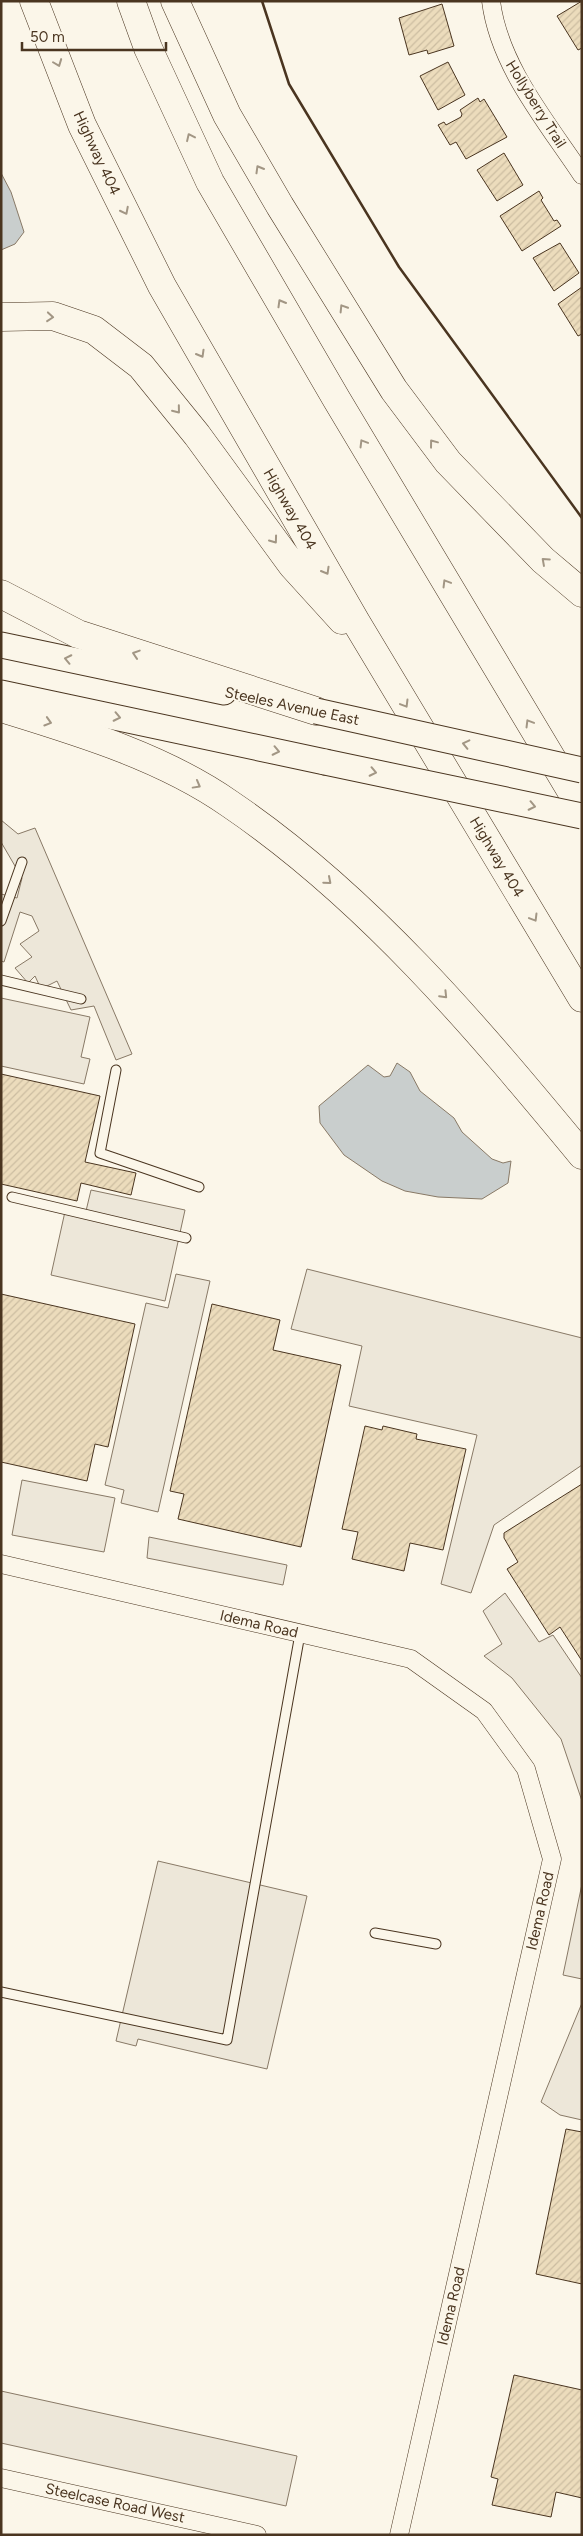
<svg xmlns="http://www.w3.org/2000/svg" width="583" height="2536" font-family="Figtree,sans-serif">
<style>
.parking{fill:#ede7d9;stroke:#887966}
.water{fill:#c9cecd;stroke:#887966}
.building{fill:url(#building-hatch);stroke:#4a3520}
.lines{fill:none;stroke-linecap:round;stroke-linejoin:round}
.service-casing{stroke:#4a3520;stroke-width:11}
.minor-casing{stroke:#4a3520;stroke-width:19}
.secondary-casing{stroke:#4a3520;stroke-width:27}
.motorway-casing{stroke:#4a3520;stroke-width:29}
.service{stroke:#fbf6e9;stroke-width:9}
.minor{stroke:#fbf6e9;stroke-width:18}
.secondary{stroke:#fbf6e9;stroke-width:25}
.motorway{stroke:#fbf6e9;stroke-width:28}
.secondary-bridge-casing{stroke:#4a3520;stroke-width:27;stroke-linecap:butt}
.secondary-bridge{stroke:#fbf6e9;stroke-width:25}
.wall{stroke:#4a3520;stroke-width:2.5}
.oneway{stroke:#a29684}
.labels{text-anchor:middle;dominant-baseline:central;stroke-width:4;stroke-linejoin:round;paint-order:stroke}
.street-label{font-size:15px;fill:#4a3520;stroke:#fbf6e9}
</style>
<defs>
<pattern id="building-hatch" width="6" height="6" patternUnits="userSpaceOnUse" patternTransform="scale(1.25)"><rect width="6" height="6" fill="#ecdcbc"/><path d="M-1 1l2-2M0 6l6-6M5 7l2-2" fill="none" stroke="#ccbda1"/></pattern>
</defs>
<rect width="100%" height="100%" fill="#fbf6e9"/>
<path class="parking" d="M1,820L18,834L35,828L132,1054L116,1060L94,1006L71,1010L57,981L41,989L35,976L28,983L15,968L32,957L20,944L39,931L32,916L20,912L4,962L1,961V894L17,898L22,878L1,842Z
M1,998L90,1017L81,1057L90,1059L84,1084L1,1066Z
M91,1190L185,1210L165,1301L51,1275L66,1207L86,1211Z
M307,1269L582,1338V1465L494,1525L471,1593L441,1584L477,1435L349,1406L362,1346L291,1329Z
M176,1274L210,1281L158,1512L121,1503L124,1490L105,1485L146,1303L168,1308Z
M22,1480L115,1498L104,1552L12,1535Z
M149,1537L287,1565L283,1585L147,1558Z
M505,1593L539,1642L553,1635L582,1678V1801L561,1739L512,1678L484,1656L502,1644L483,1611Z
M158,1861L307,1896L267,2069L138,2039L136,2046L116,2041Z
M582,1884V1979L563,1975Z
M582,2003V2120L560,2115L541,2102Z
M1,2391L297,2456L286,2506L1,2443Z"/>
<path class="water" d="M1,173L11,192L24,232L15,244L1,250Z
M397,1063L410,1072L420,1091L454,1118L462,1132L492,1159L503,1163L511,1161L508,1183L482,1199L438,1197L405,1191L382,1181L344,1155L320,1123L319,1106L368,1065L384,1077L390,1076Z"/>
<path class="building" d="M582,1V48L578,50L557,16Z
M442,4L454,46L428,54L427,50L409,55L399,18Z
M448,62L465,95L438,110L420,76Z
M478,98L480,102L484,99L507,137L466,159L456,142L450,145L438,125L444,122L446,125L461,117L462,114L460,110Z
M504,153L523,185L497,201L477,170Z
M539,191L543,198L541,200L554,221L557,220L561,226L522,251L500,216Z
M560,243L579,273L554,291L533,258Z
M582,287V334L578,336L558,304Z
M1,1074L100,1096L85,1162L136,1173L131,1195L81,1183L77,1201L1,1184Z
M1,1294L135,1324L108,1447L95,1444L87,1481L1,1462Z
M212,1304L280,1320L273,1350L341,1365L301,1547L178,1519L184,1494L170,1491Z
M365,1426L382,1430L383,1426L417,1434L416,1439L466,1449L443,1550L410,1543L404,1571L352,1559L358,1532L342,1529Z
M582,1484V1661L560,1627L549,1635L507,1569L518,1562L504,1538V1533Z
M566,2129L582,2132V2284L536,2274Z
M514,2375L582,2390V2498L556,2492L551,2517L492,2505L498,2479L491,2477Z"/>
<g class="lines">
<defs>
<path id="service" d="M1,921L22,862
M1,980L81,999
M116,1070L100,1153L199,1187
M12,1197L186,1238
M375,1933L436,1944
M1,1992L227,2040L300,1634"/>
<path id="minor" d="M491,1C499,66 547,122 582,175
M1,1564L411,1659L484,1711L526,1769L552,1859L399,2535
M1,2478L257,2535"/>
<path id="secondary" d="M1,645L224,692
M1,693L325,762"/>
<path id="motorway" d="M34,1L82,125L162,286L356,622L582,998
M131,1L148,48L210,182L337,400L582,809
M175,1L227,115L280,206L394,390L448,462L543,560L582,593
M1,317L53,316L94,330L141,366L197,435L292,565L342,620
M1,594L78,634L316,711
M1,708C79,732 163,757 230,804C367,897 477,1028 582,1155"/>
</defs>
<use href="#service" class="service-casing"/>
<use href="#minor" class="minor-casing"/>
<use href="#secondary" class="secondary-casing"/>
<use href="#motorway" class="motorway-casing"/>
<use href="#service" class="service"/>
<use href="#minor" class="minor"/>
<use href="#secondary" class="secondary"/>
<use href="#motorway" class="motorway"/>
<defs>
<path id="secondary-bridge" d="M316,711L582,770
M325,762L582,816"/>
</defs>
<use href="#secondary-bridge" class="secondary-bridge-casing"/>
<use href="#secondary-bridge" class="secondary-bridge"/>
<path class="wall" d="M262,1L289,84L399,267L582,518"/>
</g>
<defs><path id="oneway-chevron" d="M-2-3.5L2.5 0L-2 3.5" fill="none" stroke-width="1.6" stroke-linecap="round" stroke-linejoin="round" transform="scale(1.25)"/></defs>
<g class="oneway">
<use href="#oneway-chevron" transform="translate(58 63) rotate(69)"/>
<use href="#oneway-chevron" transform="translate(190 137) rotate(-115)"/>
<use href="#oneway-chevron" transform="translate(259 169) rotate(-120)"/>
<use href="#oneway-chevron" transform="translate(125 211) rotate(63)"/>
<use href="#oneway-chevron" transform="translate(281 303) rotate(-120)"/>
<use href="#oneway-chevron" transform="translate(343 308) rotate(-122)"/>
<use href="#oneway-chevron" transform="translate(50 317) rotate(5)"/>
<use href="#oneway-chevron" transform="translate(201 354) rotate(60)"/>
<use href="#oneway-chevron" transform="translate(177 410) rotate(51)"/>
<use href="#oneway-chevron" transform="translate(363 443) rotate(-121)"/>
<use href="#oneway-chevron" transform="translate(433 443) rotate(-127)"/>
<use href="#oneway-chevron" transform="translate(274 540) rotate(54)"/>
<use href="#oneway-chevron" transform="translate(545 561) rotate(-138)"/>
<use href="#oneway-chevron" transform="translate(326 571) rotate(60)"/>
<use href="#oneway-chevron" transform="translate(446 583) rotate(-121)"/>
<use href="#oneway-chevron" transform="translate(136 654) rotate(-162)"/>
<use href="#oneway-chevron" transform="translate(68 659) rotate(-168)"/>
<use href="#oneway-chevron" transform="translate(405 704) rotate(59)"/>
<use href="#oneway-chevron" transform="translate(117 717) rotate(12)"/>
<use href="#oneway-chevron" transform="translate(48 722) rotate(17)"/>
<use href="#oneway-chevron" transform="translate(529 723) rotate(-121)"/>
<use href="#oneway-chevron" transform="translate(466 744) rotate(-167)"/>
<use href="#oneway-chevron" transform="translate(276 751) rotate(12)"/>
<use href="#oneway-chevron" transform="translate(373 772) rotate(12)"/>
<use href="#oneway-chevron" transform="translate(197 785) rotate(29)"/>
<use href="#oneway-chevron" transform="translate(532 806) rotate(12)"/>
<use href="#oneway-chevron" transform="translate(328 881) rotate(41)"/>
<use href="#oneway-chevron" transform="translate(534 918) rotate(59)"/>
<use href="#oneway-chevron" transform="translate(444 995) rotate(46)"/>
</g>
<g class="labels">
<g class="street-label">
<text transform="translate(536 104) rotate(58)">Hollyberry Trail</text>
<text transform="translate(97 153) rotate(65)">Highway 404</text>
<text transform="translate(290 509) rotate(60)">Highway 404</text>
<text transform="translate(292 706) rotate(12)">Steeles Avenue East</text>
<text transform="translate(497 857) rotate(59)">Highway 404</text>
<text transform="translate(259 1624) rotate(13)">Idema Road</text>
<text transform="translate(540 1911) rotate(-77)">Idema Road</text>
<text transform="translate(451 2306) rotate(-77)">Idema Road</text>
<text transform="translate(115 2503) rotate(12)">Steelcase Road West</text>
</g>
</g>
<rect width="583" height="2536" fill="none" stroke="#4a3520" stroke-width="5"/>
<path d="M22 42v8h144v-8" fill="none" stroke="#4a3520" stroke-width="2.5"/>
<text x="30" y="42" font-size="15" fill="#4a3520" stroke="#fbf6e9" stroke-width="4" paint-order="stroke">50 m</text>
</svg>
